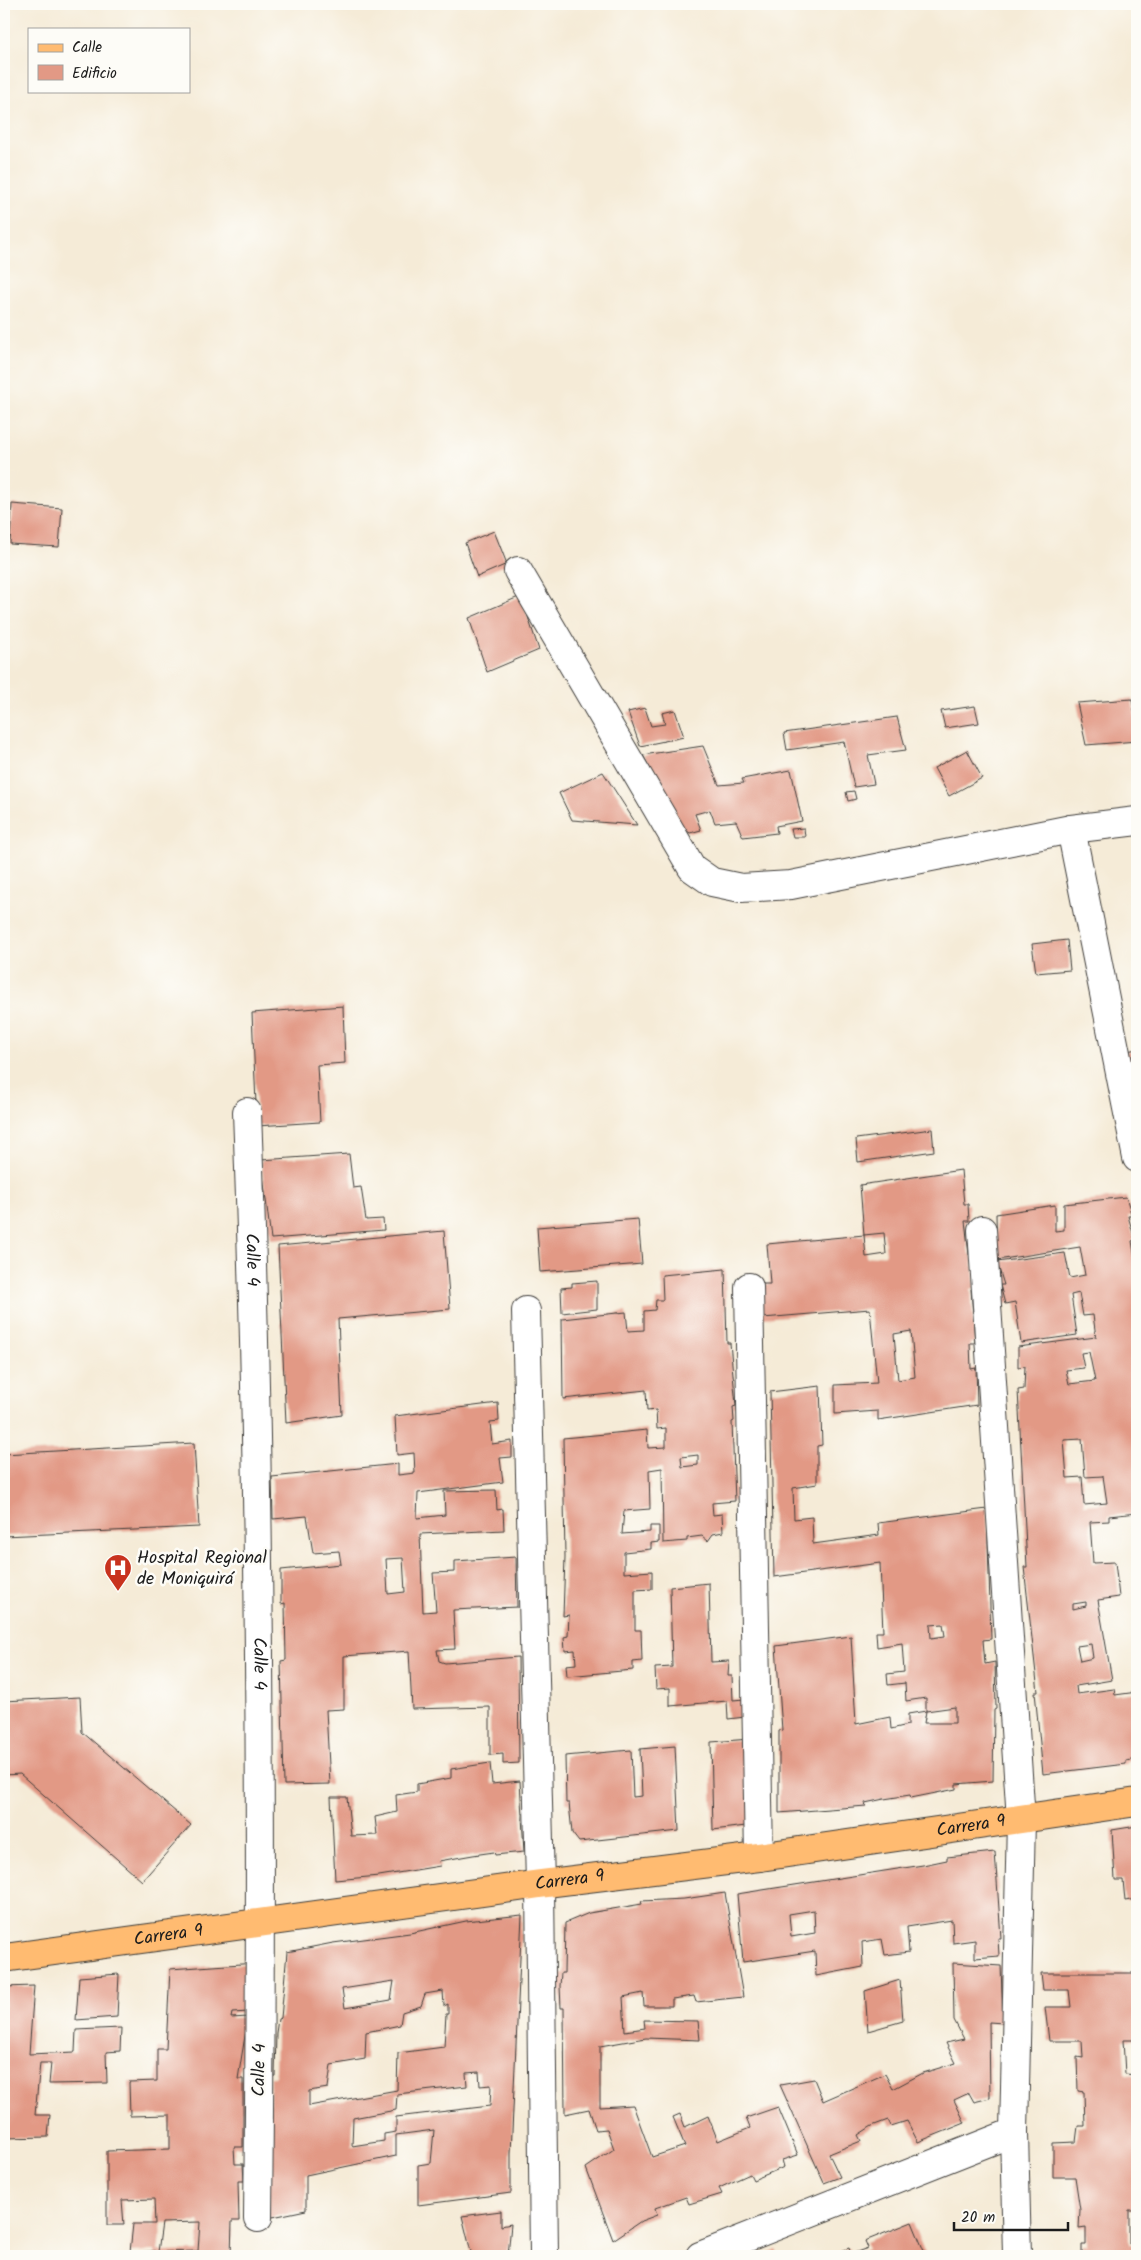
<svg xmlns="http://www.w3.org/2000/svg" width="1141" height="2260" font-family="Kalam,sans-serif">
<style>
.building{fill:#e29985;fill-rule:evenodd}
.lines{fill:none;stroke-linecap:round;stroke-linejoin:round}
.minor-casing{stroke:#3d3b38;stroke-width:30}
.major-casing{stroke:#3d3b38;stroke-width:30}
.minor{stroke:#fff;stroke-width:28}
.major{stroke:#ffbb71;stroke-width:28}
.labels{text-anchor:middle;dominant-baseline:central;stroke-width:5;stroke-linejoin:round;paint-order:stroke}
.street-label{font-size:18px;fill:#1c1c1c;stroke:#fdfcf7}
.poi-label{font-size:18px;fill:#1c1c1c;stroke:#fdfcf7;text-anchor:start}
</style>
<rect width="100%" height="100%" fill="#fdfcf7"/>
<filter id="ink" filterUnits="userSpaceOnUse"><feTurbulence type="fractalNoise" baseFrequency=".02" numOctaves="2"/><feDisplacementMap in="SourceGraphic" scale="10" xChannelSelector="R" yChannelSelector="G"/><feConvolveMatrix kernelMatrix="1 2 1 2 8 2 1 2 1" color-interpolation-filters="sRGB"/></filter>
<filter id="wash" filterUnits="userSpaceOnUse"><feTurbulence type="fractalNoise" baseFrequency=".0096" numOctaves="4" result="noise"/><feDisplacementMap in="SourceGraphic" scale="20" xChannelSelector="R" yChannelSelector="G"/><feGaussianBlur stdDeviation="1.12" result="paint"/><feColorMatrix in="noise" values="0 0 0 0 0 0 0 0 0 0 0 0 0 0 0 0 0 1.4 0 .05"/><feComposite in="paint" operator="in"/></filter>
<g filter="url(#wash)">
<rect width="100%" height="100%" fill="#f5ebd7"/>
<g id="blocks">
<path class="building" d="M12,504L62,508L59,547L10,544Z
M494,531L507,564L477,577L465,543Z
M521,596L539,650L487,672L469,618Z
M1132,699L1137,725V741L1086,745L1077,703Z
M975,706L979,723L945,728L941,711Z
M645,708L651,726L665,724L662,713L675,710L684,737L640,746L628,712Z
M897,717L906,750L868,755L874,784L854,787L844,742L787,750L784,733Z
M703,746L719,785L744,783L742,779L791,770L802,821L776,826L777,833L743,837L736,821L715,823L710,810L695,814L701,830L690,833L680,826L643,755Z
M967,750L982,778L949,796L934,768Z
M603,772L637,825L572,820L559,793Z
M854,791L856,799L848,801L846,792Z
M804,828L805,837H793L791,829Z
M1067,940L1070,970L1036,973L1032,944Z
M343,1006L345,1063L317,1065L320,1122L257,1126L252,1013Z
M1137,1049V1089L1130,1091L1122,1052Z
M932,1129L934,1151L858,1162L856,1139Z
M349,1154L353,1188L361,1187L366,1220L383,1219L384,1230L271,1239L261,1160Z
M961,1170L964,1204H968L969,1221H965L969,1255L972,1254L975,1288L971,1289L975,1343H970L971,1369L976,1368L977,1405L878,1420V1411L835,1414V1385L877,1383L870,1309L763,1318L760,1284H770L767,1244L864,1235L866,1257L886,1254L884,1233L864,1235L860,1185ZM911,1331L915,1377L898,1380L894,1334Z
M1126,1197L1132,1216H1128L1135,1240L1132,1241L1137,1270V1513L1109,1516V1521L1090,1522L1093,1563L1115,1562L1119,1597L1098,1600L1112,1680L1076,1686L1077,1694L1114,1689L1115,1695L1137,1692V1759L1126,1761V1764L1043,1774L1035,1692H1038L1024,1567H1027L1018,1390L1024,1389L1025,1366L1018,1367V1347L1096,1337L1093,1315L1083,1316L1079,1293L1071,1295L1077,1335L1021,1343L1015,1302L1005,1304L1000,1285H1004L997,1262L1065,1253L1070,1278L1085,1275L1080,1247L997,1260L996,1214L1055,1205V1231L1064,1230V1204ZM1089,1352L1095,1381L1069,1384L1066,1370L1084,1368L1081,1353ZM1082,1439L1085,1477L1103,1476L1107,1503L1084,1505L1082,1477L1067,1478L1064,1440ZM1086,1602V1606L1073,1609V1604ZM1091,1644L1093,1658L1080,1661L1077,1646Z
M638,1219L642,1264L540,1272L537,1227Z
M444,1231L450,1309L338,1319L342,1415L286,1423L278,1246Z
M725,1269L727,1343H730L736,1406L733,1407L734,1421L732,1422L735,1501L712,1503L713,1515L722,1514L723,1532L713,1534L708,1541L702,1536L687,1538V1541L663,1543L662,1468L649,1470L650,1509L624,1511L622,1534L650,1532V1526H659V1542L651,1543V1549L624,1552V1573L652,1571V1589L635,1590V1630H641L642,1661L633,1662V1670L567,1676L566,1665L576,1664L575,1650L565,1651L564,1637L568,1636L569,1615L563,1616L565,1557L563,1438L647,1430L648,1448L666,1447V1428L657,1429L656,1410L647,1411L646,1390L563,1399L562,1319L626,1312L628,1331L644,1330V1311L655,1310L656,1300H663L662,1275ZM698,1455V1465L682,1467L681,1457Z
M597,1281V1309L562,1313L561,1288L572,1287V1283Z
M820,1386L822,1445L817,1446V1484L793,1488L794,1519L812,1517L813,1544L879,1535L878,1523L987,1509L991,1639L983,1640L985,1664L995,1662L996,1709L994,1710L993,1781L956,1784V1789L911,1798L910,1795L884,1799L865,1803L866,1806L779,1813V1731L782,1730L776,1646L851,1636L856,1724L890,1717L891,1729L908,1725V1714L926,1711L924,1723H955V1707L926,1711V1698L906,1701L905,1683L888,1685L887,1674L904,1672L902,1643L877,1647L876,1632H883L880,1563L774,1577L770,1392ZM943,1624L945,1636L931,1638L930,1625Z
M498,1403L499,1421L490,1422L492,1444L512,1441V1457L500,1458L503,1482L418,1493L417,1518L445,1515L444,1491L496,1490L497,1510L503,1509L504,1530L420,1534L423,1612L436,1611L433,1573L455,1572V1561L516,1557L517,1607L453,1610L455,1649L437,1650L439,1661L445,1663L518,1657L519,1763L503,1764V1754L490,1755V1707L412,1709L409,1651L344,1656V1709L326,1710L330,1784L284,1785L281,1661L286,1660L285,1603L281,1604V1570L341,1564L339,1551L313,1553L307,1516L273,1519L272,1477L398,1464V1475L415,1473L414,1453L397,1455L395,1416ZM403,1558L405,1592L388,1594L386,1559Z
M194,1443L199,1527L4,1536V1454Z
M709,1583L711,1662L729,1661L728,1676H732L733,1700L744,1699L745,1717L728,1719L727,1701L670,1706V1688L656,1689L655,1668L672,1667L670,1587Z
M80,1697L82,1732L191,1825L142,1881L20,1774L4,1775V1701Z
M750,1739L754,1825L713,1830L711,1742Z
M675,1746L679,1831L579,1842L572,1833L569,1803H566L565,1756L631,1750L633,1797L642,1796L640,1749Z
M490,1763L492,1784L520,1781L524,1852L495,1855L494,1852L473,1855L439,1861L440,1866L379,1876L335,1880L331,1797H347L351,1836L377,1835L375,1817L397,1812L396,1795L417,1792V1784L451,1778V1769Z
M1137,1826V1899L1125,1901L1123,1880H1115L1112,1830Z
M995,1852L1001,1938H998L999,1956L975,1958V1940L953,1943L952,1920L907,1927L909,1952L885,1955L882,1939L862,1942L863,1967L816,1976L815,1951L743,1962L737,1894L923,1865L947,1860V1857ZM814,1910L815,1933L791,1937L789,1914Z
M725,1893L743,1997L696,2002L694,1996L672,1999V2006H644L643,1993L623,1997L625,2031L645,2028L644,2020L698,2021L700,2040L646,2038L600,2046V2107L633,2105L652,2157L685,2146L673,2117L680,2114L685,2127L708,2116L718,2141L750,2128L746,2118L778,2107L798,2155L782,2160L784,2167L753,2180L750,2174L719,2188L722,2194L689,2204L686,2197L655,2208L657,2215L641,2221L613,2240L586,2168L614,2149L607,2129L596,2130L589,2109L565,2114L564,2008H561L560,1986L561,1973H564L565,1923L589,1913L642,1904L641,1901L684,1899Z
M522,1915L511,2153V2193L418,2205V2165L431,2163L434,2130L396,2135V2156L306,2175V2210L268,2218L270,2077L275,2076L276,2033L278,2019L281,2018L287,1952L333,1943L410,1933L466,1921ZM394,1981L391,2000L345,2008L342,1989ZM443,1991L444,2006L448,2004V2014H446L444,2047L398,2053L397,2090L309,2106V2091L328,2088L331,2065L365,2059L366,2032L400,2025L402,2012L421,2006L425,1994ZM479,2072L480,2086L491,2085L490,2106L396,2117V2132L384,2134V2141L352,2146L353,2118L396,2110L397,2094L467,2086L466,2073Z
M256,1963L249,2012L232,2013L231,2018L248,2017L238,2079H243V2147H234L235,2164H243L244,2181H238L239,2221H232L231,2256H155V2251L130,2252L133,2224H155L154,2199L122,2200L124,2225H107V2151L170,2149V2115L130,2116L129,2082L157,2081V2049H166L170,1969ZM200,2222L198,2251L158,2252L162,2223Z
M953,1963L1001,1966L1003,2023L989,2022L990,2098L974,2102L969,2093L954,2100L965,2123L918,2142L907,2121L891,2126L888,2120L872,2126L858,2135L861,2141L829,2154L840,2177L824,2183L780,2085L814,2079L823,2101L885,2074L893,2089L923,2073L956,2063L946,2043L964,2039L954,2020Z
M1041,1973H1137V2040H1123L1125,2074L1137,2075V2210H1129V2244H1137V2256H1082V2245H1086V2227L1079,2228L1080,2210L1075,2177H1053V2143L1076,2142L1078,2126H1085L1084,2092L1078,2091L1077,2057L1083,2058L1082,2041H1049L1045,2007H1071L1069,1990H1043Z
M119,1974L117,2017L76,2020L79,1977Z
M900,1980L903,2021L868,2031L865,1991Z
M34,1986L29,2054L75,2052L76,2030L121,2028L120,2051L106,2052L107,2083L49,2084L51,2063H40L35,2115H50L48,2137L4,2138V1987Z
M501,2211V2226L511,2224L508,2256H472L462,2216Z
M912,2222L926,2256H828L849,2248L851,2254L868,2248L865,2241Z
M776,2250L779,2256H760Z"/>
</g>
</g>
<g filter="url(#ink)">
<use href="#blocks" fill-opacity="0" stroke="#3d3b38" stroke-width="1"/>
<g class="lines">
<defs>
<g id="minor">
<path d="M518,571L692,868L712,882L741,888L791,885L1071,829L1137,821"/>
<path d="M1071,829L1137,1158"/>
<path id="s1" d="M247,1112C261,1480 262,1849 258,2218"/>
<path d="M982,1230L1021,1820L1014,2132L1017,2256"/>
<path d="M749,1287L759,1857"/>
<path d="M526,1311L540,1884L544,2256"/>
<path d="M700,2256L1014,2132"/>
</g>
<g id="major">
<path id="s2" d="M4,1958L540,1884L759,1857L1137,1802"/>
</g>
</defs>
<use href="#minor" class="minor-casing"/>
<use href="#major" class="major-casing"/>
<use href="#minor" class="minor"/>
<use href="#major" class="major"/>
</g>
</g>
<defs>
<symbol id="hospital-pin" viewBox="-11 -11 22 30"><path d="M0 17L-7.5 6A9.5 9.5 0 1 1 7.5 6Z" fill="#c8321e" stroke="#fdfcf7"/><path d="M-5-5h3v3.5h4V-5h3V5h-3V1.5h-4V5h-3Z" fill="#fff"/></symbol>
</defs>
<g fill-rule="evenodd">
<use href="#hospital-pin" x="102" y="1552" width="32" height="43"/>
</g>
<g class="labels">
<g class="street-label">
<text stroke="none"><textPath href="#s1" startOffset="148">Calle 4</textPath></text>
<text stroke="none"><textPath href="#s1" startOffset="552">Calle 4</textPath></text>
<text stroke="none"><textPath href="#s2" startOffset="976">Carrera 9</textPath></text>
<text stroke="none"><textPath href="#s2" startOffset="571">Carrera 9</textPath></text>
<text stroke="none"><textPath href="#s2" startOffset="166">Carrera 9</textPath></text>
<text transform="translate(260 2070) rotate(-89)">Calle 4</text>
</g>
<g class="poi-label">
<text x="137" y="1558">Hospital Regional<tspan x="137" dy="21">de Moniquirá</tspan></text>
</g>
</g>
<rect width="1141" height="2260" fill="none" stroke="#fdfcf7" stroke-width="20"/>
<rect x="28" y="28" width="162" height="65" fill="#fdfcf7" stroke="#a3a29f"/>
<rect x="38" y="44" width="25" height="8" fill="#ffbb71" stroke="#a3a29f"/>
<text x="72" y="52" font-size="15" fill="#1c1c1c">Calle</text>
<rect x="38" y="65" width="25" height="15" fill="#e29985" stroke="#a3a29f"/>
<text x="72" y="78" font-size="15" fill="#1c1c1c">Edificio</text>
<path d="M954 2222v8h114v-8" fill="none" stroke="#1c1c1c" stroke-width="2.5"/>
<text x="961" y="2222" font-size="15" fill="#1c1c1c" stroke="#fdfcf7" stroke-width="4" paint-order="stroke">20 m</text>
</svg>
